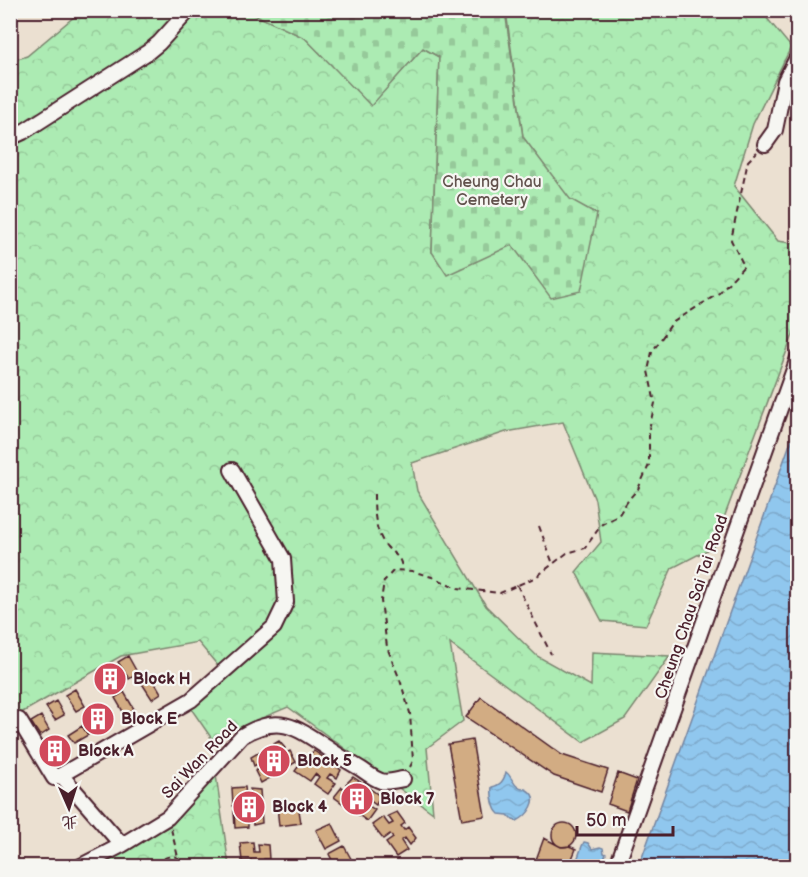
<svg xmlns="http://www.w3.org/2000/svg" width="808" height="877" font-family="'Balsamiq Sans','LXGW WenKai TC',sans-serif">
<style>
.forest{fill:url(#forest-crowns);stroke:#7b856f;stroke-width:1.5}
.cemetery{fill:url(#cemetery-stones);stroke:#7b856f;stroke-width:1.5}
.water{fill:url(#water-waves);stroke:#7484a0;stroke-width:1.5}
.building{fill:#d2ac83;stroke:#4a1f2b;stroke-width:1.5}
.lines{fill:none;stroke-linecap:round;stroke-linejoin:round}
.minor-casing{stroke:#4a1f2b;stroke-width:18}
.path{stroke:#4a1f2b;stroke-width:2;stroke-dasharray:6 4.5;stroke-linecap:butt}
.minor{stroke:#f6f6f2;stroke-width:14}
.labels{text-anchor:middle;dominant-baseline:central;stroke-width:4.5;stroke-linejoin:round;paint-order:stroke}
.park-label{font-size:16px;fill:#62524d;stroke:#f6f6f2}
.street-label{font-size:16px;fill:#4a1f2b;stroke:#f6f6f2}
.poi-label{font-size:16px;font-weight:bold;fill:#4a1f2b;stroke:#f6f6f2;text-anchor:start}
</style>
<defs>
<pattern id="forest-crowns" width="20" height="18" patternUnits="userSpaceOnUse" patternTransform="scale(1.5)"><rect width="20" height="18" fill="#acebb3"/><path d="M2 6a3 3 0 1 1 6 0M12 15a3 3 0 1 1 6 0" fill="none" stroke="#96c99a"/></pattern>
<pattern id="cemetery-stones" width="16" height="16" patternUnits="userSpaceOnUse" patternTransform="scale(1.5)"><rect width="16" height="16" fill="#acebb3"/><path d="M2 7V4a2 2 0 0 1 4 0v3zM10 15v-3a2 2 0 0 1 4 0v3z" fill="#96c99a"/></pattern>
<pattern id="water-waves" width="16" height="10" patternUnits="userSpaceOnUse" patternTransform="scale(1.5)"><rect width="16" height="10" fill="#90c7ee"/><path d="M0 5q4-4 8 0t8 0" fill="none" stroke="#7eaacc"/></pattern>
</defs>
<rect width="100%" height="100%" fill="#ebe0d1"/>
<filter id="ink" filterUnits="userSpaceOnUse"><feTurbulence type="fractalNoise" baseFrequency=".0167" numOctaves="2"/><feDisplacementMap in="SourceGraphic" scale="12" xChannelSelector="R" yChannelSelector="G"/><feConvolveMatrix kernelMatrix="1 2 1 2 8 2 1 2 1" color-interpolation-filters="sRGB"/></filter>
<g filter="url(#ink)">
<path class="forest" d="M81,11H251L253,14L305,38L371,105L423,48L439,57L432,252L512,245L597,214L570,200L523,137L506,11H761L791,47L753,124L734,186L778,241L797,244V324L713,547L672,568L646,625L602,621L576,572L601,542L595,500L563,422L506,432L412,463L417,491L486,606L537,656L591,686L592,652L670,656L625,719L583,742L450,644L463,721L427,748L433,813L288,707L212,739L183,697L219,667L198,642L121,656L21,713L11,706V61L27,56Z
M216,775L229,866H91L172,825Z"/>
<path class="cemetery" d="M251,11H505L523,137L570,199L597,214L581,291L551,298L512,245L447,275L432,252L439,57L423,48L371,106L305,38L253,14Z"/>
<path class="water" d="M797,424V866H639Z
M506,772C512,776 512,783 518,787C523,791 522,787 527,790C542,799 527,816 517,821L513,820L508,815L499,814C493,809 491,795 492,787C501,785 504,780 506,772Z
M584,842L588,843L592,849L600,847L603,848L604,853L606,854L601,866H577L576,863L582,846Z"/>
<path class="building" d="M128,656L138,674L129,679L118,662Z
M109,667L120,685L111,690L100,673Z
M151,676L161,693L152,699L141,682Z
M75,689L85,706L76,711L65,695Z
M124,692L134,709L125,715L115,698Z
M481,697L562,755L608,770L601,792L554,776L466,717Z
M56,701L64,715L55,720L46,707Z
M97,707L108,724L98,730L88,713Z
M41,716L49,730L40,736L31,722Z
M82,726L88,735L74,743L68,735Z
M62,738L67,747L53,756L48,747Z
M472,740L485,816L462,820L448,744Z
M279,741L285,748L278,752L281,756L290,751L296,762L281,771L276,763L272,766L277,774L261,783L255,771L264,766L261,762L254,766L251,757L263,750L265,754L270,752L267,748Z
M314,751L326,759L323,763L327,766L330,762L341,770L337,778L330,774L327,778L336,783L328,794L314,784L319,777L315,774L310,781L295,771L303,760L311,766L314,762L307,757Z
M618,773L637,780L627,811L608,804Z
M353,777L365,785L362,789L366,792L369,788L380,796L376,805L369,800L366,804L375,810L367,821L353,811L358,803L354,800L349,808L334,797L342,787L350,792L353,789L346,784Z
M245,787L246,797H251L250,789L260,790L261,804H256V809L261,808L262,823L253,825L252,817H248V827L235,828L234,811L243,810L242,805L233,806L232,788Z
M298,804L301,823L279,826L277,806Z
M397,812L405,823L401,826L404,830L408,827L416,838L410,845L405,838L401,841L407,850L396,857L386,843L393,838L390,834L383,839L372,825L383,817L389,825L393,823L388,816Z
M552 835a12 12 0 1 1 24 0a12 12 0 1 1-24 0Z
M332,823L341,841L326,849L316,830Z
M544,838L561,847L569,846L576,849L569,866H537L534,865Z
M253,842L254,852H259L258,844L268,845L269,859H264V864H269L270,866H242L251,865V860L242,861L240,843Z
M344,846L354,864L349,866H335L329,854Z"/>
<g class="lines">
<defs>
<path id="minor" d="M10,138L23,132L148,52L159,43L189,10
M765,144L775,130L785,81L798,56
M19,720L54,778L61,775L122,845
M61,775L191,700L274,627L286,602L283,559L232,470
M81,866L122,845L168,817L242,736C277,714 295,726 326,747C337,755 349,762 361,769C367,773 374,779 381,781C387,783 397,780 403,779
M617,866L798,358"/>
</defs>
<use href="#minor" class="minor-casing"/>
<path class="path" d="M374,494C374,512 375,533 387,547C395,556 402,556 402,571
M539,526L553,564
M517,585L551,654
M410,767L413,761L410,713L400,680L387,647L381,601L384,581L394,570L412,571L432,577L458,588L500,593L536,577L567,553L585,548L602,524L618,516L629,499L638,489L649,465V429L655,403L648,371L652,352L672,323L719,293L744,266L731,240L748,161L757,152
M171,829L178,857
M157,866C164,853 179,853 186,866"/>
<use href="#minor" class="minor"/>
</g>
</g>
<defs>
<symbol id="building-disc" viewBox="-11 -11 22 22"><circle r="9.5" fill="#d1495b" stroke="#f6f6f2"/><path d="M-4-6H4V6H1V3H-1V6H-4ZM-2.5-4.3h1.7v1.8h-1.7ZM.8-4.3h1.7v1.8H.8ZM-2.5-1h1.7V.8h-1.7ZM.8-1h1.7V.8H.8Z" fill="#fff"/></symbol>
</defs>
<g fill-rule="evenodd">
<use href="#building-disc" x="91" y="660" width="38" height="38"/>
<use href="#building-disc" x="79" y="700" width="38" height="38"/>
<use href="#building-disc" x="36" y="732" width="38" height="38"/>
<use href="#building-disc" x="255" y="742" width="38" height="38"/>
<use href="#building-disc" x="338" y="780" width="38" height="38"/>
<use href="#building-disc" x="230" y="788" width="38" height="38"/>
</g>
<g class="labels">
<g class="park-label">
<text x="492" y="182">Cheung Chau<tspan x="492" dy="18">Cemetery</tspan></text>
</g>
<g class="street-label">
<text transform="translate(692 607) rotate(-71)">Cheung Chau Sai Tai Road</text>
<text transform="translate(200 760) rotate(-46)">Sai Wan Road</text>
</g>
<g class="poi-label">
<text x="133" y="679">Block H</text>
<text x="121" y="719">Block E</text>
<text x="78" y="751">Block A</text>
<text x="297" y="761">Block 5</text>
<text x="380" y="799">Block 7</text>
<text x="272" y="807">Block 4</text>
</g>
</g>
<rect width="808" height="877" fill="none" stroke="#f6f6f2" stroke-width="36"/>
<rect x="18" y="18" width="772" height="841" fill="none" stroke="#4a1f2b" stroke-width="2" filter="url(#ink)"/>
<g transform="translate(69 808) rotate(177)" stroke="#f6f6f2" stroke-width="4.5" paint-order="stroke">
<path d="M0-4.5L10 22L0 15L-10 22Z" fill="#4a1f2b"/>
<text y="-9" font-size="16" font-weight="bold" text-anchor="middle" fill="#4a1f2b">北</text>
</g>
<path d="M577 826v9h96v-9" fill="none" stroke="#4a1f2b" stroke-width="3"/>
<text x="586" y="826" font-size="18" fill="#4a1f2b" stroke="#f6f6f2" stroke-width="4.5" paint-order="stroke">50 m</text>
</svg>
